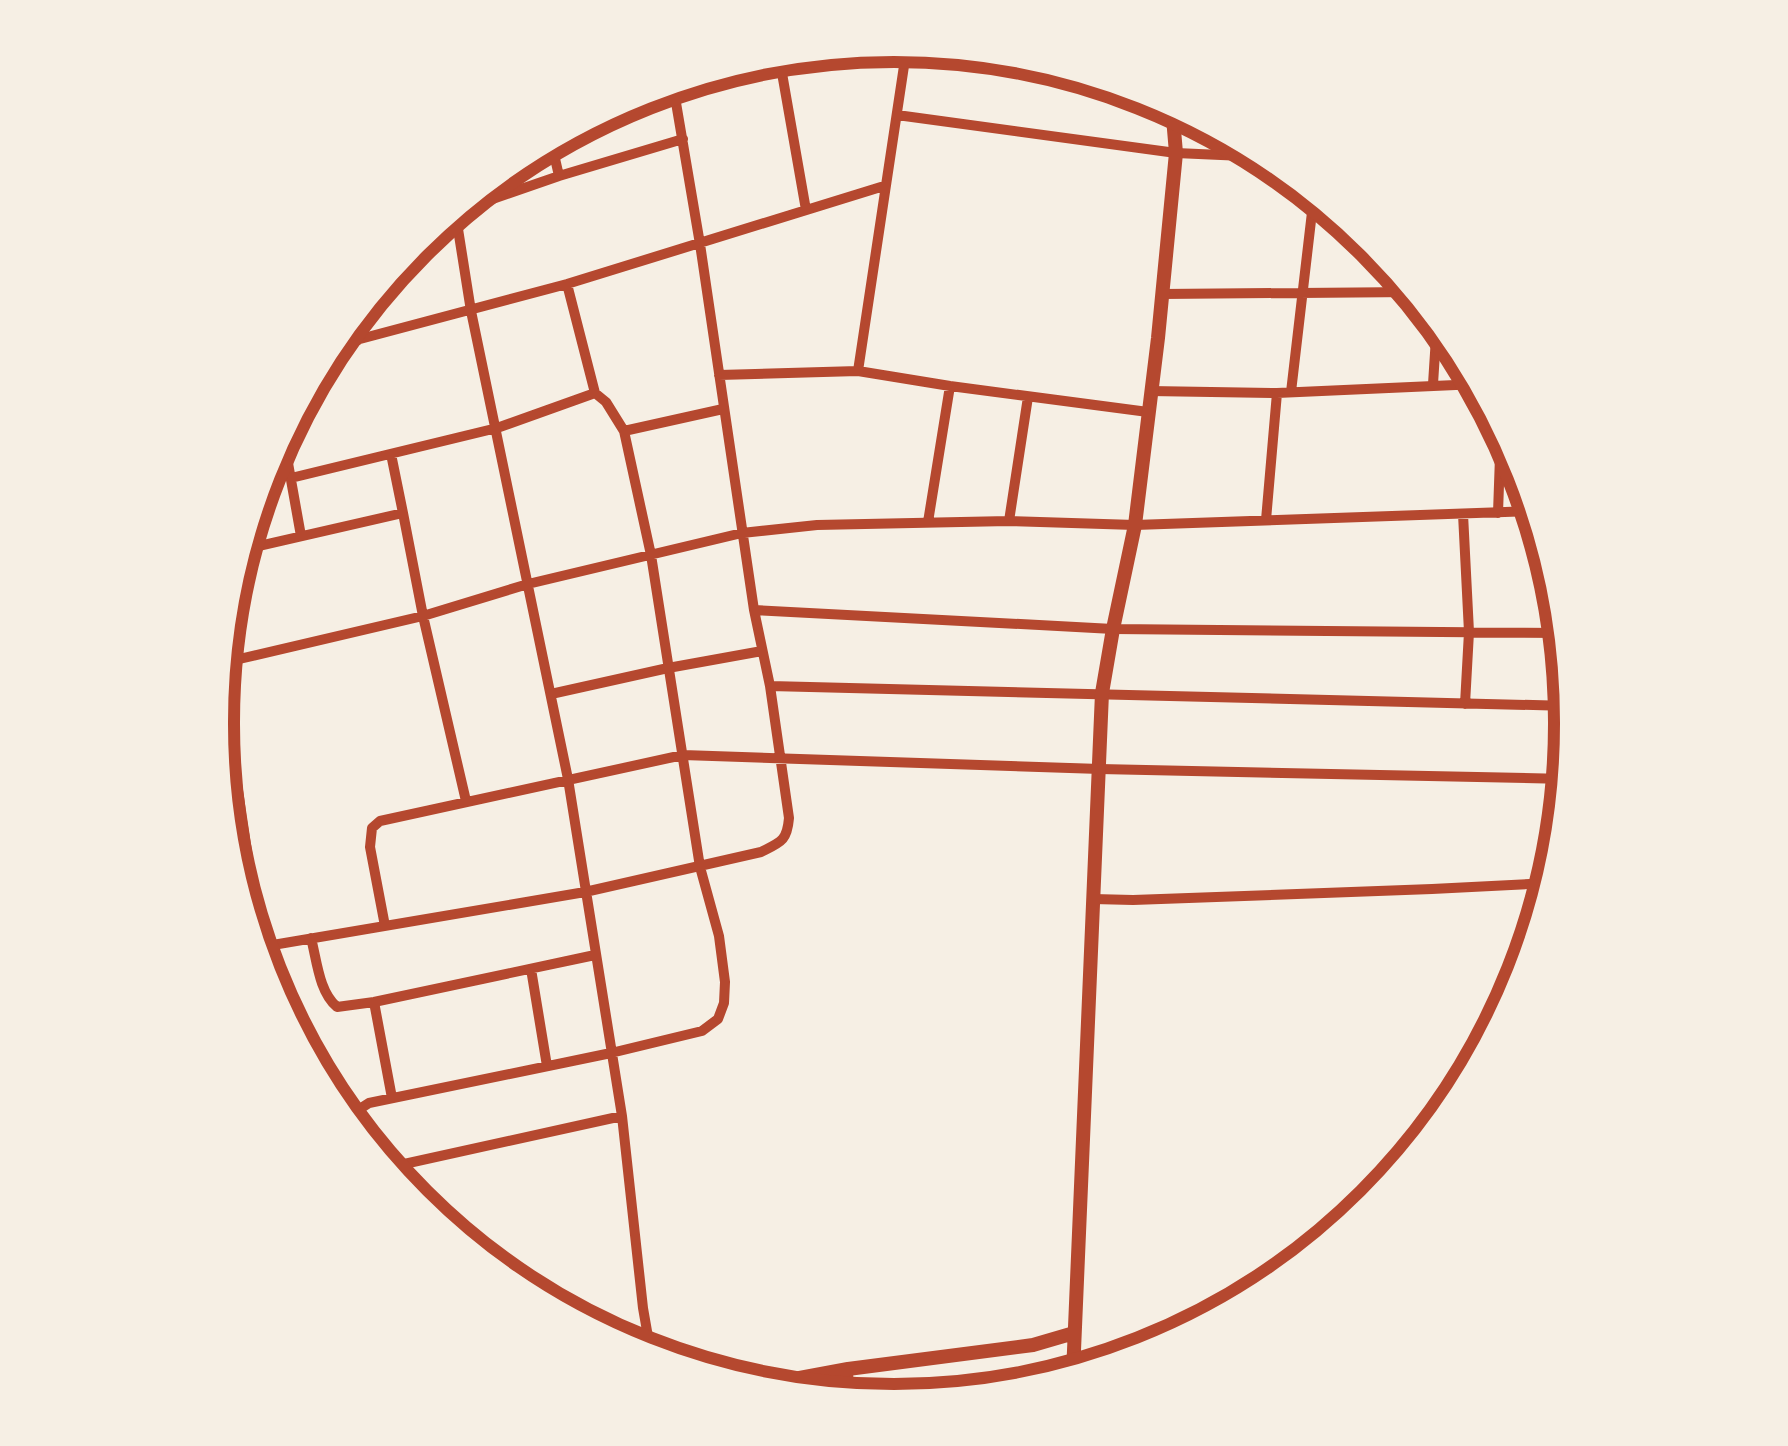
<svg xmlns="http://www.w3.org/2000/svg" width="1788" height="1446" font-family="Quicksand,sans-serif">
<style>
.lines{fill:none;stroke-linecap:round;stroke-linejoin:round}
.minor{stroke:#b5482f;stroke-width:10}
.tertiary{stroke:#b5482f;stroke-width:14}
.rim{fill:none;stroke:#b5482f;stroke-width:12}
</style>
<rect width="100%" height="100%" fill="#f6efe4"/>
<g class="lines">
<path class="minor" d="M907,46L858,371L950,386L1148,412
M779,56L806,210
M897,115L1176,153L1266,157
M551,141L559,176
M455,210L471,311L568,779L622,1116L643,1308L651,1354
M452,213L559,176L683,139
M567,284L595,393
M1162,294L1413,292
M353,318L358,340
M330,347L567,284L884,186
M719,375L858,371
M1433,384L1437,322
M1150,391L1277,393L1478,384
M1291,392L1314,195
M624,431L723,409
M283,435L301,536
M391,454L403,513
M291,478L497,428L595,393L606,402L624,431L651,555L700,867L719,936L725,982L724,1003L718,1019L702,1031L611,1053L369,1103L355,1112L350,1124
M1498,513L1501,428
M1463,514L1469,632L1465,704
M1266,520L1277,393
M1009,521L1028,397
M928,522L950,386
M241,550L403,513L423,616L466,801
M754,610L1113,629L1563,633
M222,663L423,616L528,584L742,533L817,525L1009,521L1135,525L1535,511
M221,676L266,979
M770,686L1570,706
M551,694L668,668L762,651
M1093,899L1133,900L1432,889L1551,883
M385,926L370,847L372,828L380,821L683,755L1100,769L1567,779
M311,938C317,961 319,992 337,1007L374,1002L595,955
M261,947L585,892L761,852C781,842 787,841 789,818L770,686L754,610L700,244L673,85
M531,969L547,1066
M374,1002L392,1098
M386,1168L622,1116
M848,1369L849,1397"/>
<path class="tertiary" d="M1073,1374L1102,693L1113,629L1135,525L1158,338L1176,153L1172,106
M756,1386L848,1369L1033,1345L1074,1333"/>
</g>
<path d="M0 0H1788V1446H0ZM894 62H894A660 660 0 0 1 1554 722V724A660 660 0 0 1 894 1384H894A660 660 0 0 1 234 724V722A660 660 0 0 1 894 62Z" fill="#f6efe4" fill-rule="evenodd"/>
<path class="rim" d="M894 62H894A660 660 0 0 1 1554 722V724A660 660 0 0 1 894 1384H894A660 660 0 0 1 234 724V722A660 660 0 0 1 894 62Z"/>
</svg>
